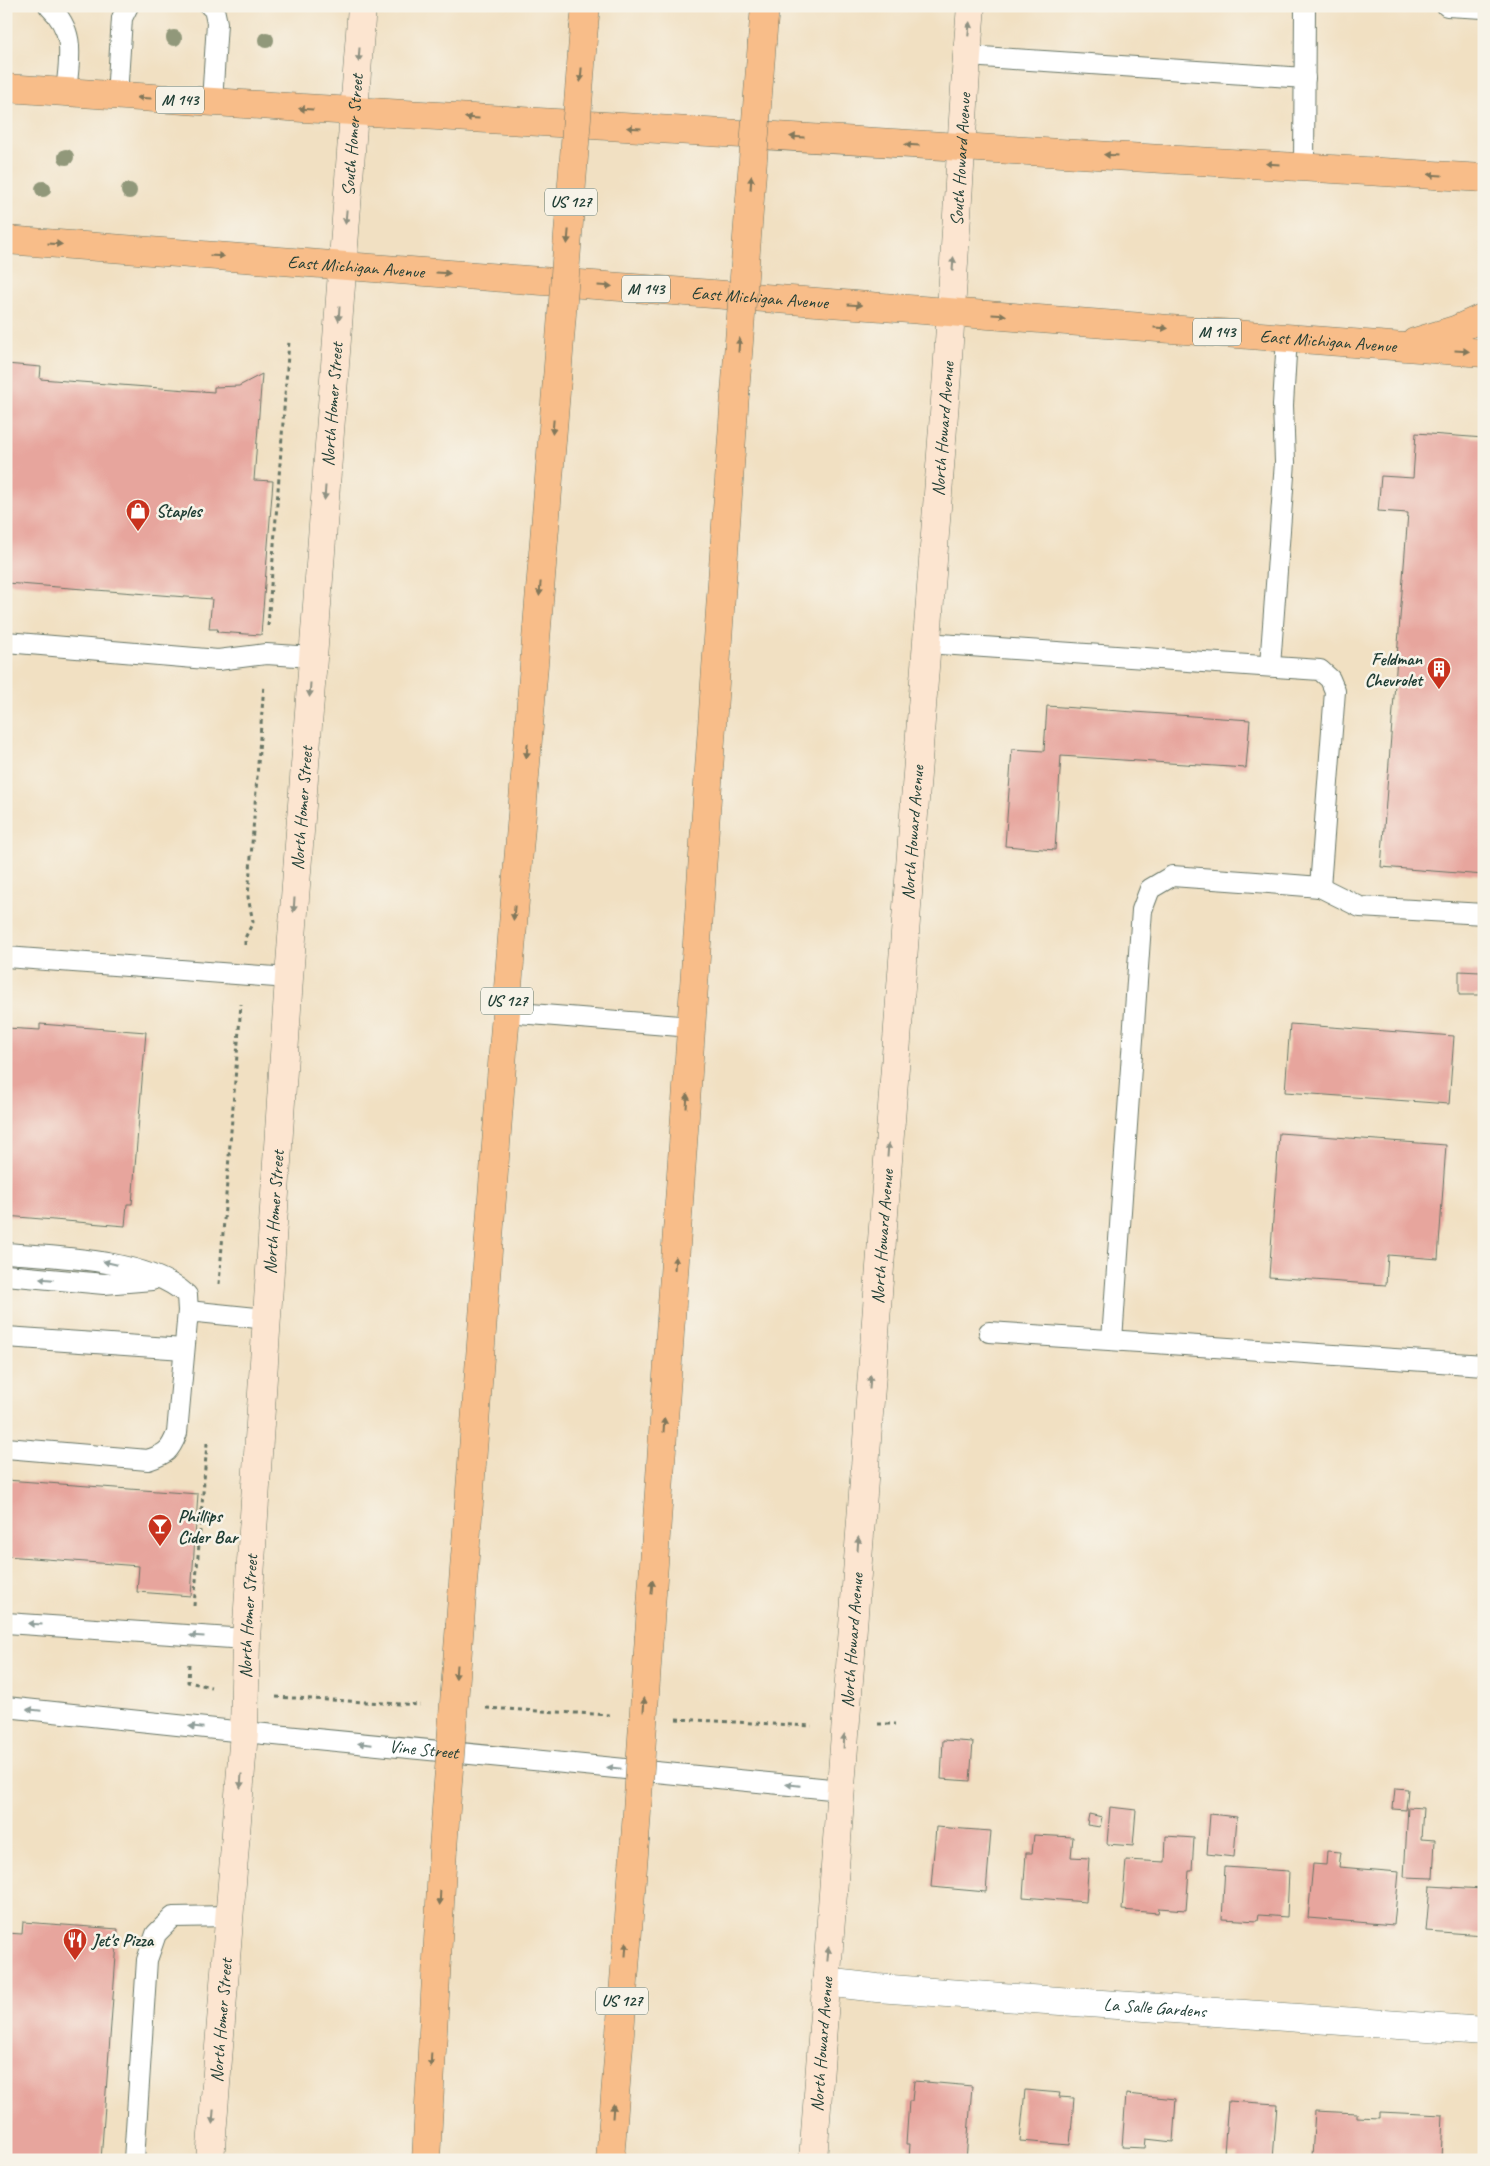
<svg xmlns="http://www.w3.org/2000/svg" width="1490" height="2166" font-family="Caveat,sans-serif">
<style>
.building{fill:#e7a59d}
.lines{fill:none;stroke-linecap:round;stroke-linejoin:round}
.lane-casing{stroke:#687666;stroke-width:22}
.street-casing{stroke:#687666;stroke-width:29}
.secondary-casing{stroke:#687666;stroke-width:29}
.primary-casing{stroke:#687666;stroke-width:29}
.highway-casing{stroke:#687666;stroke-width:29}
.path{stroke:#687666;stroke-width:3;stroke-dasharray:4 4;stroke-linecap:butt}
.lane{stroke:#fff;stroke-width:20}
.street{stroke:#fff;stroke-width:28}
.secondary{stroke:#fce5d0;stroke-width:28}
.primary{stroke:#f8bd89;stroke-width:28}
.highway{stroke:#f8bd89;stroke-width:28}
.highway-bridge-casing{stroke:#687666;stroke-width:29;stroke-linecap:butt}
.highway-bridge{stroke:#f8bd89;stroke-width:28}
.tree{fill:#91987a}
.oneway{fill:#8e9182}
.oneway2{fill:#81775a}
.oneway3{fill:#8f9e9a}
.labels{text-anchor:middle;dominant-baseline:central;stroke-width:5;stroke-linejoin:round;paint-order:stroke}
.shield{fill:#f7f3e8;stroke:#60746a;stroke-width:1}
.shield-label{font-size:16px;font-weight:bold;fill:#1f3d34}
.street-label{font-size:18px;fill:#1f3d34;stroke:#f7f3e8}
.poi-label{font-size:18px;font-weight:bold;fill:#1f3d34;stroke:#f7f3e8;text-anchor:start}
</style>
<rect width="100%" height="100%" fill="#f7f3e8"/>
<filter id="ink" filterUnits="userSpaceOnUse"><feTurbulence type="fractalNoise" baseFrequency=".02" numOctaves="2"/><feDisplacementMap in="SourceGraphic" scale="10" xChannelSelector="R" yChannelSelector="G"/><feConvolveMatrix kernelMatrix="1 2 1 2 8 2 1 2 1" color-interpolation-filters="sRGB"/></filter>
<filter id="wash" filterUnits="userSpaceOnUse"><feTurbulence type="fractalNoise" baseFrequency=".0096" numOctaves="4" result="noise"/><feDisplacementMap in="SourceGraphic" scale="20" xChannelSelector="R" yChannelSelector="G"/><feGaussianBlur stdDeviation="1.12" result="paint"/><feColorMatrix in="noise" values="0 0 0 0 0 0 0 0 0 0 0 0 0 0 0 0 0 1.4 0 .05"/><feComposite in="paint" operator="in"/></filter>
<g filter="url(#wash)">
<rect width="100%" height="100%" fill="#f1e0c2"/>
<g id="blocks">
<path class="building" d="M6,364L41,367L40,379L214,392V387L239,386L262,374L254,480L273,481L261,635L217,632L218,629H209L212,599L6,583Z
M1416,433L1484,438V875L1381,867L1408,513L1378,511L1381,476L1413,478Z
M1047,706L1250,720L1246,768L1061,756L1055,850L1005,846L1012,749L1044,751Z
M1459,971L1480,972V995H1459Z
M40,1024L146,1032L132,1204H127L125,1226L6,1216V1028L40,1030Z
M1290,1024L1454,1036L1449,1104L1285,1092Z
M1279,1133L1446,1145L1438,1259L1388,1255L1386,1285L1269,1277Z
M6,1480L198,1494L191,1596L137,1592L139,1566L6,1556Z
M943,1740L973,1742L970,1781L941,1779Z
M1395,1788L1408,1789L1406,1810L1393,1809Z
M1110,1807L1136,1810L1133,1846L1107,1844Z
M1408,1807L1423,1808L1421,1839L1435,1840L1433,1878L1404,1877Z
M1089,1814L1102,1817L1100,1827L1087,1825Z
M1210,1814L1237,1817L1234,1857L1207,1854Z
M936,1827L991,1831L986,1892L931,1887Z
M1034,1835L1073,1837L1071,1857L1089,1858L1086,1902L1023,1897L1026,1853H1032Z
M1166,1836L1194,1838L1192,1871H1189L1186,1910L1159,1908L1158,1913L1122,1910L1126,1860L1165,1862Z
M1327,1851L1341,1852L1339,1867L1399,1872L1394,1925L1308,1918L1313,1864L1326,1865Z
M1225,1867L1289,1871L1287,1917L1259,1915L1258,1921L1222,1919Z
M1430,1886L1484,1889V1935L1426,1931Z
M23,1922L118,1929L101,2160H6V1933L22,1934Z
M914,2081L972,2086L966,2160H909L910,2144H906L909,2101H912Z
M1025,2090L1060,2093L1059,2097L1074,2098L1070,2145L1020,2141Z
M1126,2094L1176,2099L1173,2142L1146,2139L1145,2148L1122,2147Z
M1228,2101L1277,2104L1273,2160H1237L1238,2155L1224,2154Z
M1315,2111L1357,2113V2117L1380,2118V2112L1443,2115L1441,2160H1343L1312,2156Z"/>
</g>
</g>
<g filter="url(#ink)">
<use href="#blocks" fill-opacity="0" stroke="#687666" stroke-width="1"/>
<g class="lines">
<defs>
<g id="lane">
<path d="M49,6C77,33 69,58 66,93"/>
<path d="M210,6L214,9L217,23L212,102"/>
<path d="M1447,6L1484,8"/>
<path d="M967,56L1305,78"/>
<path d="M117,96L122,18L128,6"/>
<path d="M1304,166L1305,6"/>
<path d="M6,642L218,660L266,654L313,657"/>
<path d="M926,643L1320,670L1330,679L1335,691L1320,887"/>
<path d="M1270,666L1285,462L1283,405L1287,337"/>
<path d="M6,957L289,978"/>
<path d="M506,1012L692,1027"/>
<path d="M6,1253C58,1257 148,1259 187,1295L188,1311"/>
<path d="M6,1275L104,1284L152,1280"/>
<path d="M989,1332L1484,1365"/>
<path d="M6,1337L184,1349"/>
<path d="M1112,1340L1142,910L1150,889L1172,876L1256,882L1320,887L1360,907L1484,914"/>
<path d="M6,1448L148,1460C166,1454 170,1451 177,1433L188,1311L267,1319"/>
<path d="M6,1623L246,1639"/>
<path id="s1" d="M6,1707L244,1732L841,1790"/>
<path d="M134,2160L147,1960L156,1934L173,1917L231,1916"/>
</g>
<g id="street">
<path id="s2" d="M826,1982L877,1988L1484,2031"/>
</g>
<g id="secondary">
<path id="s3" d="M210,2160L244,1732L246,1639L289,978L362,6"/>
<path id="s4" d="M813,2160L947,374L967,56L971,6"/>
</g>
<g id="primary">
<path d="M6,88L303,108L1484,178"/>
<path id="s5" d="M6,240L1484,353"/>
<path d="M1415,342L1455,330L1484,317"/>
</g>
<path id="highway" d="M584,26L586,6
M762,42L765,6
M460,1623L506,1012L557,379
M649,1636L735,394
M426,2160L443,1849
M610,2160L635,1841"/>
</defs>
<use href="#lane" class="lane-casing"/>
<use href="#street" class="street-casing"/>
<use href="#secondary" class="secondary-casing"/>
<use href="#primary" class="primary-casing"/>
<use href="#highway" class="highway-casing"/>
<path class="path" d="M268,626L289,341
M245,945V938L253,922L248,897L264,684
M219,1284L241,1004
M194,1606L207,1443
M189,1664L188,1682L211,1687
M276,1697L420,1705
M486,1708L612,1715
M676,1719L812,1726
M878,1724H895"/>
<use href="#lane" class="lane"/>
<use href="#street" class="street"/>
<use href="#secondary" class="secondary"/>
<use href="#primary" class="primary"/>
<use href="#highway" class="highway"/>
<defs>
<path id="highway-bridge" d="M557,379L584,26
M735,394L762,42
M635,1841L649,1636
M443,1849L460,1623"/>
</defs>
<use href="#highway-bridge" class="highway-bridge-casing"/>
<use href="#highway-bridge" class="highway-bridge"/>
</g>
<g class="tree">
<circle cx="174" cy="38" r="8"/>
<circle cx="266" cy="40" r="8"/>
<circle cx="66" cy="157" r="8"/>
<circle cx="43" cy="189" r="8"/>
<circle cx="129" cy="191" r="8"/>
</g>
<defs><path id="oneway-solid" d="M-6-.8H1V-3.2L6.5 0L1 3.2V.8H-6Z" transform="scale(1.25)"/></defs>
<g class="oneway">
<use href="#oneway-solid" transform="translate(969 29) rotate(-84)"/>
<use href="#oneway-solid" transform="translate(359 55) rotate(94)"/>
<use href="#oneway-solid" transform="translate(346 217) rotate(95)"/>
<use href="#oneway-solid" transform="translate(953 264) rotate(-86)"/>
<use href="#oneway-solid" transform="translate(339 314) rotate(94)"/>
<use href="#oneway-solid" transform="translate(325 493) rotate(94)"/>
<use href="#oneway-solid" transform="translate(310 690) rotate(94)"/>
<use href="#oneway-solid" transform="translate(294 905) rotate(94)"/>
<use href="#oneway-solid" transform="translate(888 1150) rotate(-86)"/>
<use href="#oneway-solid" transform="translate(870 1382) rotate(-86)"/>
<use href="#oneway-solid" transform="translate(858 1544) rotate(-86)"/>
<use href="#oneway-solid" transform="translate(844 1741) rotate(-87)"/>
<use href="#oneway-solid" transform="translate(241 1781) rotate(94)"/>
<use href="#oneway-solid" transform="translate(828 1954) rotate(-85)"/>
<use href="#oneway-solid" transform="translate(213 2117) rotate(95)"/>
</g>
<g class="oneway2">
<use href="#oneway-solid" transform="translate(581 75) rotate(95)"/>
<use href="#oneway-solid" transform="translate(144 98) rotate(-176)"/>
<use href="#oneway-solid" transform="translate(306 109) rotate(-176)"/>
<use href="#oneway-solid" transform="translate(472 118) rotate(-177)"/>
<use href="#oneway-solid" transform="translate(634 128) rotate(-177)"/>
<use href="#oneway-solid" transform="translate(797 137) rotate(-177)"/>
<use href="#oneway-solid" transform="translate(912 145) rotate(-176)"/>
<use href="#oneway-solid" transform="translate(1111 155) rotate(-177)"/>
<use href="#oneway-solid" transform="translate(1273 164) rotate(-177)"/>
<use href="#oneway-solid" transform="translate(1435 175) rotate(-176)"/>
<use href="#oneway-solid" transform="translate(751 183) rotate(-86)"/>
<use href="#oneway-solid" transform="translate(568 237) rotate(95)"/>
<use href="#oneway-solid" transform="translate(55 244) rotate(4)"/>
<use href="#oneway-solid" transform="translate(217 256) rotate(4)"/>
<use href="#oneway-solid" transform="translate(443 273) rotate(4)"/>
<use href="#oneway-solid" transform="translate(605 286) rotate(4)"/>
<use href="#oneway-solid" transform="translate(855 305) rotate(4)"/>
<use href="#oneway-solid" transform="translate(999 315) rotate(3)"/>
<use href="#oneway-solid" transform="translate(1161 328) rotate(4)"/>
<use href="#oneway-solid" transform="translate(739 345) rotate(-86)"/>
<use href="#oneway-solid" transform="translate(1462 351) rotate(4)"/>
<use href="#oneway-solid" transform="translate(553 427) rotate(95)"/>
<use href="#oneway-solid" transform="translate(540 589) rotate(95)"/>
<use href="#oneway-solid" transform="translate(527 751) rotate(95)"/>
<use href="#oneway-solid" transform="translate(514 913) rotate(95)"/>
<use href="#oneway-solid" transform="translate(687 1101) rotate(-86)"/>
<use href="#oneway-solid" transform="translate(675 1263) rotate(-86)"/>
<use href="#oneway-solid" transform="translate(664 1425) rotate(-86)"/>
<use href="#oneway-solid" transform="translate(652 1587) rotate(-86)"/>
<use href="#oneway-solid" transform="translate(456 1672) rotate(94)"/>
<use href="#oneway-solid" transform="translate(644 1705) rotate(-86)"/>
<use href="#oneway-solid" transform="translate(440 1898) rotate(93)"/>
<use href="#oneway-solid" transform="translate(626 1949) rotate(-86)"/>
<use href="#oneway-solid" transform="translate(431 2060) rotate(93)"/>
<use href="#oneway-solid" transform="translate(613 2111) rotate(-86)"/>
</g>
<g class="oneway3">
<use href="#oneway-solid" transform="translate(110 1263) rotate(-166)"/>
<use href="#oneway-solid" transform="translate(46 1279) rotate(-175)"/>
<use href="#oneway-solid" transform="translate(35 1624) rotate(-176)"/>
<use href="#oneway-solid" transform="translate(197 1636) rotate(-176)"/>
<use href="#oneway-solid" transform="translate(34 1710) rotate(-174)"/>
<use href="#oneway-solid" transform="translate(196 1727) rotate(-174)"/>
<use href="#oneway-solid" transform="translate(365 1744) rotate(-174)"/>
<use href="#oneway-solid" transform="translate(614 1768) rotate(-174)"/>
<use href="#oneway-solid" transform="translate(793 1785) rotate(-174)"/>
</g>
</g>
<defs>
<symbol id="shop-pin" viewBox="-11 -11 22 30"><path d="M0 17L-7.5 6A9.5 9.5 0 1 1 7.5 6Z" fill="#c8321e" stroke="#f7f3e8"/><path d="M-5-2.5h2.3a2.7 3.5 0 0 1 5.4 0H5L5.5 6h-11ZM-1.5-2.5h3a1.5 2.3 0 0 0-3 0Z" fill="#fff"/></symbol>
<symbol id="building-pin" viewBox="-11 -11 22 30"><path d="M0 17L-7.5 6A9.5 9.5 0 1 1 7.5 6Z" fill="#c8321e" stroke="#f7f3e8"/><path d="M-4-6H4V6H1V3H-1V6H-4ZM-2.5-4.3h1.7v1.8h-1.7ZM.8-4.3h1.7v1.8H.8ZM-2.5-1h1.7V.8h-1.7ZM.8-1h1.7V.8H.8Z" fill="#fff"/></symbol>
<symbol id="bar-pin" viewBox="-11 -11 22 30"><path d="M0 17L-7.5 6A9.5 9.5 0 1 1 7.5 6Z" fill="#c8321e" stroke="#f7f3e8"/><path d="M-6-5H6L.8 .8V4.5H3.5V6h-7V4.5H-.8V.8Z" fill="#fff"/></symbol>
<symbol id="restaurant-pin" viewBox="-11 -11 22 30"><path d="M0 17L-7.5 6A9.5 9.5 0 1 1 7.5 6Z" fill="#c8321e" stroke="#f7f3e8"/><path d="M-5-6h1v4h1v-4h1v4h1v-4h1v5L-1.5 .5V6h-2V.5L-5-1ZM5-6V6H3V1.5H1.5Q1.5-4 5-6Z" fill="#fff"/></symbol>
</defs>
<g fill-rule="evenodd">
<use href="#shop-pin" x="124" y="497" width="28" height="38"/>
<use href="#building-pin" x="1425" y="655" width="28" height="38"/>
<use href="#bar-pin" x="146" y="1512" width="28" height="38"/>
<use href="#restaurant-pin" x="61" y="1926" width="28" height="38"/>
</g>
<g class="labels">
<g class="shield">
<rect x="156" y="86.5" width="48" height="27" rx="4"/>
<rect x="545" y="188.5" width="52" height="27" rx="4"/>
<rect x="622" y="275.5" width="48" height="27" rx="4"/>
<rect x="1193" y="318.5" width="48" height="27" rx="4"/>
<rect x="481" y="987.5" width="52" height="27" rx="4"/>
<rect x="596" y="1987.5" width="52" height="27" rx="4"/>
</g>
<g class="shield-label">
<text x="180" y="100">M 143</text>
<text x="571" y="202">US 127</text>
<text x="646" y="289">M 143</text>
<text x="1217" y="332">M 143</text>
<text x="507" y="1001">US 127</text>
<text x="622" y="2001">US 127</text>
</g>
<g class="street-label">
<text stroke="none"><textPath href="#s3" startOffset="2030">South Homer Street</textPath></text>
<text stroke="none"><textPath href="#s4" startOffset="2006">South Howard Avenue</textPath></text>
<text stroke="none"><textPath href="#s5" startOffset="351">East Michigan Avenue</textPath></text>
<text stroke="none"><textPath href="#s5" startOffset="756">East Michigan Avenue</textPath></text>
<text stroke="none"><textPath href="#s5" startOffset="1326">East Michigan Avenue</textPath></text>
<text stroke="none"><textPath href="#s3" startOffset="1760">North Homer Street</textPath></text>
<text stroke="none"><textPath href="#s4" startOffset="1736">North Howard Avenue</textPath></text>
<text stroke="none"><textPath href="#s3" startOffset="1355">North Homer Street</textPath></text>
<text stroke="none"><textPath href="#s4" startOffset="1331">North Howard Avenue</textPath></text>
<text stroke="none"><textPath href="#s3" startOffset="950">North Homer Street</textPath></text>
<text stroke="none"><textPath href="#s4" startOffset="926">North Howard Avenue</textPath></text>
<text stroke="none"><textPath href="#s3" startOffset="545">North Homer Street</textPath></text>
<text stroke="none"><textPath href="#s4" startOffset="521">North Howard Avenue</textPath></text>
<text stroke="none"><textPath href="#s1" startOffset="420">Vine Street</textPath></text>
<text stroke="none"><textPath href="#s2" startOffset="330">La Salle Gardens</textPath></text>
<text stroke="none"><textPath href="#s3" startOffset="140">North Homer Street</textPath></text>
<text stroke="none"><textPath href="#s4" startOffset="116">North Howard Avenue</textPath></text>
</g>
<g class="poi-label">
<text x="156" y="511">Staples</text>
<text x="1422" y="659" text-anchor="end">Feldman<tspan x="1422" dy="21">Chevrolet</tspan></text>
<text x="178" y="1516">Phillips<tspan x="178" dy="21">Cider Bar</tspan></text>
<text x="92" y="1940">Jet's Pizza</text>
</g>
</g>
<rect width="1490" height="2166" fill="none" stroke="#f7f3e8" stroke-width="25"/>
</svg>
